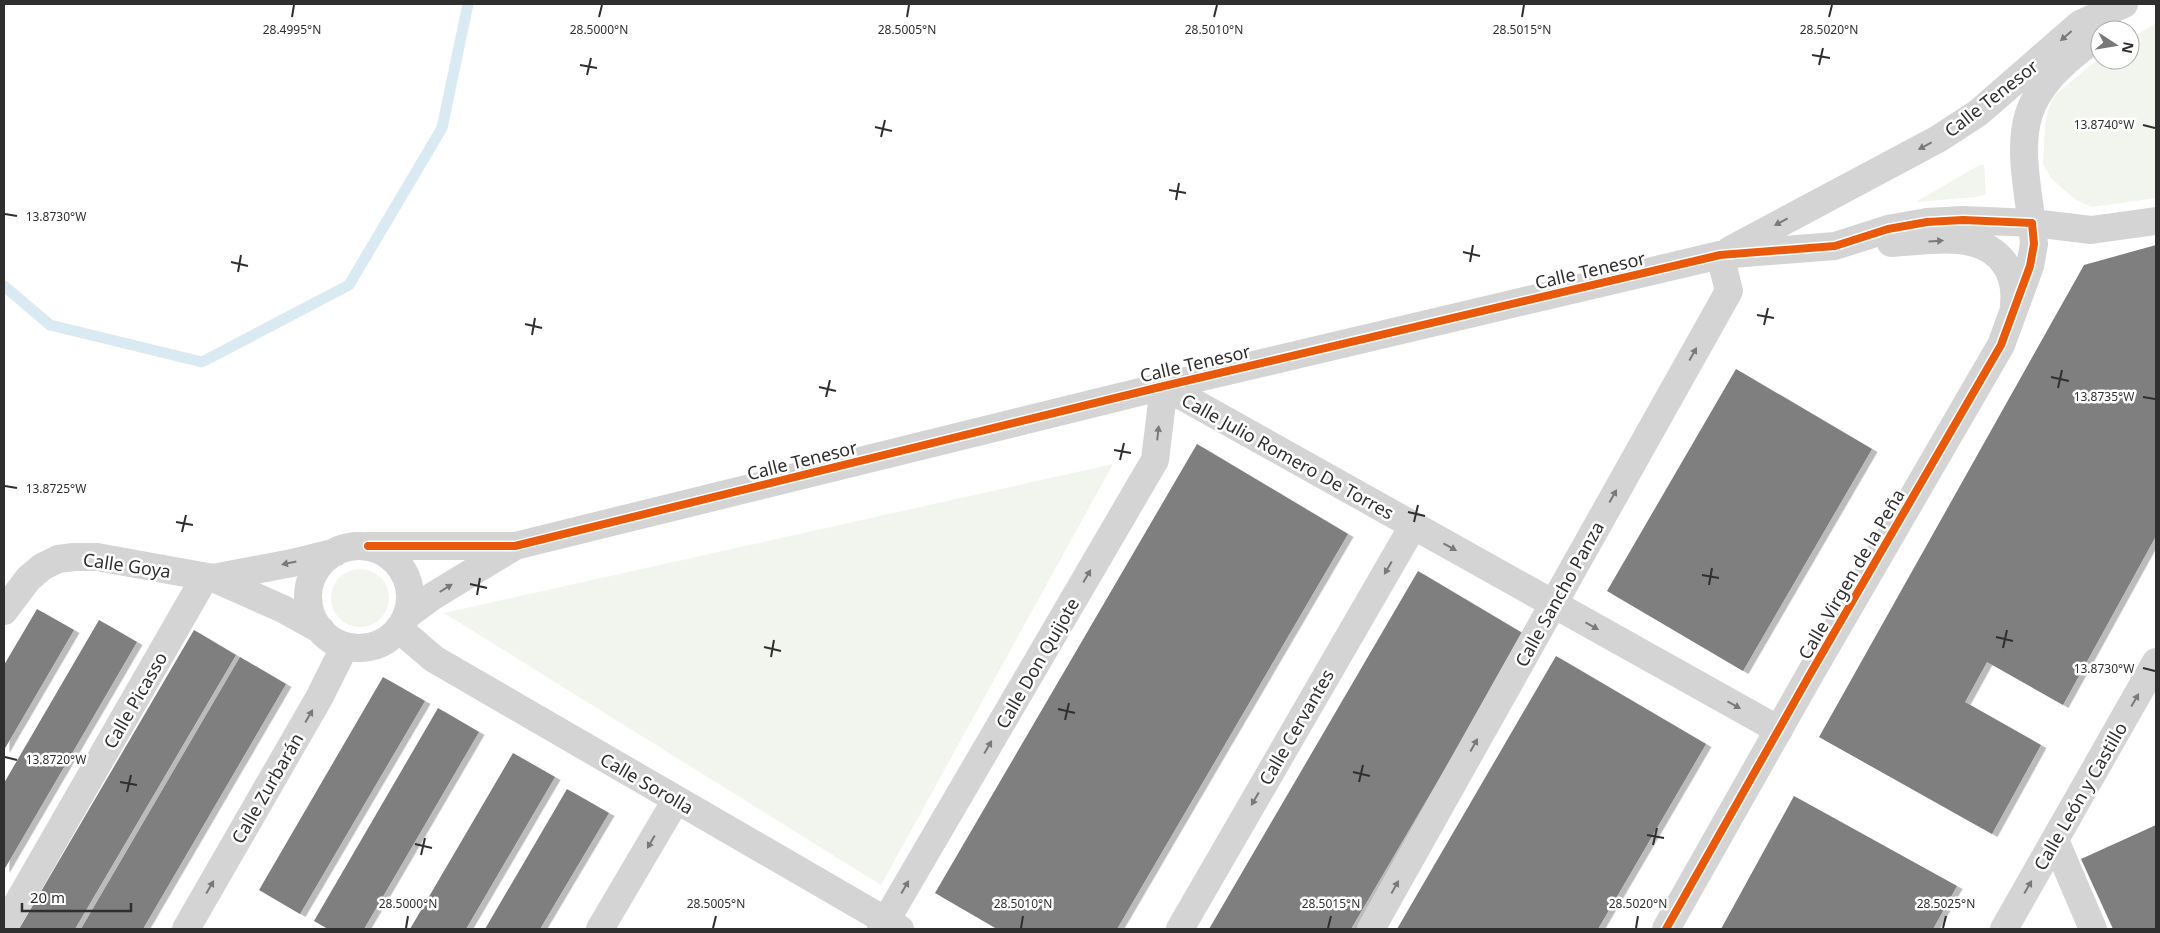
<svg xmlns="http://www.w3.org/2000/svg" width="2160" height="933" font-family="'Noto Sans',sans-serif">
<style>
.green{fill:#f2f5ed}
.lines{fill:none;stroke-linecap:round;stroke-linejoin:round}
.stream{stroke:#daeaf2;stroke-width:11}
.building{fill:#7f7f7f;filter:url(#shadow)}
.minor{stroke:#d4d4d4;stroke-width:28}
.tertiary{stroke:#d4d4d4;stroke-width:28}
.cycleway-casing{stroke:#fff;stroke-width:11}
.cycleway{stroke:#e8590c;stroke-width:8}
.oneway{fill:#797979}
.ticks{fill:none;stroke:#2f2f2f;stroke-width:2}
.labels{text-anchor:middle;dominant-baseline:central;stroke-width:5;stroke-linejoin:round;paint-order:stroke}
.street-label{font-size:18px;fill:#2f2f2f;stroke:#fff}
.ticks-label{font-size:12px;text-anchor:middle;fill:#2f2f2f;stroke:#fff;stroke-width:5;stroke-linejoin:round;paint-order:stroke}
</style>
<defs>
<filter id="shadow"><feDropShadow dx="5.5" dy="3" stdDeviation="0" flood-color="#0004"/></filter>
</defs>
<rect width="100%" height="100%" fill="#fff"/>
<path class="green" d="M2156,23V198L2092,207L2076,200L2063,189L2051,178L2043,164L2045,126L2048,110L2055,95L2100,57V60H2130V39Z
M1979,165H1984L1986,194L1976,197L1916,202Z
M1113,464L881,885L444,613Z
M331 598a29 29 0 1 1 58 0a29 29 0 1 1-58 0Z"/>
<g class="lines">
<path class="stream" d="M4,286L50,325L202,362L349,285L442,128L468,4"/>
</g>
<path class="building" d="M2156,245V536L2063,705L1987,662L1965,702L2041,745L1992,834L1819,737L2084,265Z
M1736,369L1872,449L1743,671L1607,591Z
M1197,444L1348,534L1117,929H997L935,893Z
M1418,571L1524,634L1351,929H1209Z
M37,609L74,630L4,750V665Z
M99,620L137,642L4,870V783Z
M194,630L236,655L75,929H19Z
M1556,656L1706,744L1598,929H1397Z
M240,657L286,684L143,929H81Z
M383,677L425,701L300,914L259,890Z
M438,708L479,732L364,929H328L314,921Z
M513,753L555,777L466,929H410Z
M567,789L609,813L540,929H485Z
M1794,796L1957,886L1933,929H1721Z
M2156,825V929H2113L2081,859Z"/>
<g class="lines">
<path class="minor" d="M399,629L434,659L900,929
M2055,840L2093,929
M4,927L205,577
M186,929L319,698L345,646
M600,929L676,800
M881,929L1155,460L1164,386L1779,730
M1180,929L1413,526
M1371,929L1729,291L1720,255"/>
<path class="tertiary" d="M2100,35C2015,96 2017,125 2032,223L2091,230L2156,221
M1891,243C1913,242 1936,238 1958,240C1995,243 2018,267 2014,305
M1730,250L1938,139L1978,113L2080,24L2124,4
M368,546H515L1164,386L1720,255L1835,246L1888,229L1927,222L1963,220L2032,223L2034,244L2030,266L2001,345L1809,676L1666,929
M308 597a51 51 0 1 1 102 0a51 51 0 1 1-102 0Z
M213,578L292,563L336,552
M4,611L28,579L42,567L58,559L74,557H97L213,578L283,609L321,630
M406,616L433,596L515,546
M2004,929L2156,662"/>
<defs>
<path id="cycleway" d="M368,546H515L1164,386L1720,255L1835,246L1888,229L1927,222L1963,220L2032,223L2034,244L2030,266L2001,345L1809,676L1666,929"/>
</defs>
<use href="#cycleway" class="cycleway-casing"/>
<use href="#cycleway" class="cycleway"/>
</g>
<defs><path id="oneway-solid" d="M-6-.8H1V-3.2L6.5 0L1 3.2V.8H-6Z" transform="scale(1.25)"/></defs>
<g class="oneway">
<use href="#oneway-solid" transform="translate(2066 36) rotate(139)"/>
<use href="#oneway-solid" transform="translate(1925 146) rotate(152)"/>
<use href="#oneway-solid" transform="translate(1781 222) rotate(152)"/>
<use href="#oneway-solid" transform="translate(1936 241) rotate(-3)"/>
<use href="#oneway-solid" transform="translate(1693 354) rotate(-61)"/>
<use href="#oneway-solid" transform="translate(1158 433) rotate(-84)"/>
<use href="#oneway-solid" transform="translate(1613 496) rotate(-61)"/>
<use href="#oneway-solid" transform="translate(1450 547) rotate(29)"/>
<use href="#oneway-solid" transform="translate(289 563) rotate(168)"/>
<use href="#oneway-solid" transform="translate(1388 568) rotate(120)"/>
<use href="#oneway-solid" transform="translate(1087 576) rotate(-60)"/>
<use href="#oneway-solid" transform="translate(446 588) rotate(-32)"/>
<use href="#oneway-solid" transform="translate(1592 626) rotate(29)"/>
<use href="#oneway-solid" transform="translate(2135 700) rotate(-60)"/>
<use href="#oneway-solid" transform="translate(1734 705) rotate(29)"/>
<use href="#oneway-solid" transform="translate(309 716) rotate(-60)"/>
<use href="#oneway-solid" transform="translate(1474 745) rotate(-61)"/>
<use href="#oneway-solid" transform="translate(988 747) rotate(-60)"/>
<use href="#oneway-solid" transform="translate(1255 799) rotate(120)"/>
<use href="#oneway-solid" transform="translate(651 842) rotate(120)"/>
<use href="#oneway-solid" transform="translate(210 887) rotate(-60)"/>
<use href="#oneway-solid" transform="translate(905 887) rotate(-60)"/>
<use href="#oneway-solid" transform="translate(1395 887) rotate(-61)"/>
<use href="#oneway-solid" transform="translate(2028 887) rotate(-60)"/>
</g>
<path class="ticks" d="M292,17L294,5M599,17L602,5M907,17L909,5M1214,17L1217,5M1522,17L1524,5M1829,17L1832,5M1812,55L1830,58M580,65L597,68M1819,65L1823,48M587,75L591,58M2143,125L2155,128M875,127L892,131M881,137L885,120M1169,190L1186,193M1176,200L1179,183M5,214L17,216M1463,252L1480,256M231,262L248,266M1470,262L1473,245M238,272L241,255M1757,315L1774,318M525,324L542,328M1764,325L1768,308M532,335L535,318M2051,377L2069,381M819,387L836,391M2058,388L2062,370M826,397L830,380M2143,397L2155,399M1114,450L1131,453M1120,460L1124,443M5,486L17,488M1408,512L1425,516M176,522L193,525M1414,522L1418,505M182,532L186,515M1702,575L1719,578M470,584L487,588M1709,585L1712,568M477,595L480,578M1996,637L2013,641M764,647L781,651M2003,648L2007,630M771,657L774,640M2143,668L2155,671M1058,709L1075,713M1065,720L1069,703M5,757L17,760M1353,772L1370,776M120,782L137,785M1359,782L1363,765M127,792L131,775M1647,835L1664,838M415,844L432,848M1653,845L1657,828M421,855L425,838M406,928L408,916M713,928L716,916M1021,928L1023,916M1328,928L1331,916M1636,928L1638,916M1943,928L1946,916"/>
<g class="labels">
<g class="street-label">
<text transform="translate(1991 98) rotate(-38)">Calle Tenesor</text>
<text transform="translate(1590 270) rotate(-13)">Calle Tenesor</text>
<text transform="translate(1195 363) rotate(-13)">Calle Tenesor</text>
<text transform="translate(1288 456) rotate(29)">Calle Julio Romero De Torres</text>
<text transform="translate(802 460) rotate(-14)">Calle Tenesor</text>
<text transform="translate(127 565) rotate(8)">Calle Goya</text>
<text transform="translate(1851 574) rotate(-60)">Calle Virgen de la Peña</text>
<text transform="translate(1559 594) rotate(-61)">Calle Sancho Panza</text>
<text transform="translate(1037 663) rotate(-60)">Calle Don Quijote</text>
<text transform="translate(135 700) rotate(-60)">Calle Picasso</text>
<text transform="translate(1296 727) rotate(-60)">Calle Cervantes</text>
<text transform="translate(647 783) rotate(30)">Calle Sorolla</text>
<text transform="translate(267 788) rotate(-60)">Calle Zurbarán</text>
<text transform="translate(2080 796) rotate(-60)">Calle León y Castillo</text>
</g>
</g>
<g class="ticks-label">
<text x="292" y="34">28.4995°N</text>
<text x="599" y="34">28.5000°N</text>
<text x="907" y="34">28.5005°N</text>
<text x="1214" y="34">28.5010°N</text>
<text x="1522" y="34">28.5015°N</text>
<text x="1829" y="34">28.5020°N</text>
<text x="2104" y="129">13.8740°W</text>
<text x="56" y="221">13.8730°W</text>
<text x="2104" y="401">13.8735°W</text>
<text x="56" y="493">13.8725°W</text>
<text x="2104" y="673">13.8730°W</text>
<text x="56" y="764">13.8720°W</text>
<text x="408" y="908">28.5000°N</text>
<text x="716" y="908">28.5005°N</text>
<text x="1023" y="908">28.5010°N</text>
<text x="1331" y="908">28.5015°N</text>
<text x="1638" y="908">28.5020°N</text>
<text x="1946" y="908">28.5025°N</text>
</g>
<rect width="2160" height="933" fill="none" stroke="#2f2f2f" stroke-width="10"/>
<g transform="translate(2115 45) rotate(102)"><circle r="24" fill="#ffffff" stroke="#acacac"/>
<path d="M0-4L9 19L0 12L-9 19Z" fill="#787878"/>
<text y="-8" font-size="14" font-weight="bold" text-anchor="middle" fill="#2f2f2f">N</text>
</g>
<path d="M22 903v8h109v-8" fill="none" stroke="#2f2f2f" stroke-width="2.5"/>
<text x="30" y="903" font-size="15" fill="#2f2f2f" stroke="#ffffff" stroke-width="4" paint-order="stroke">20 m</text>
</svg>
